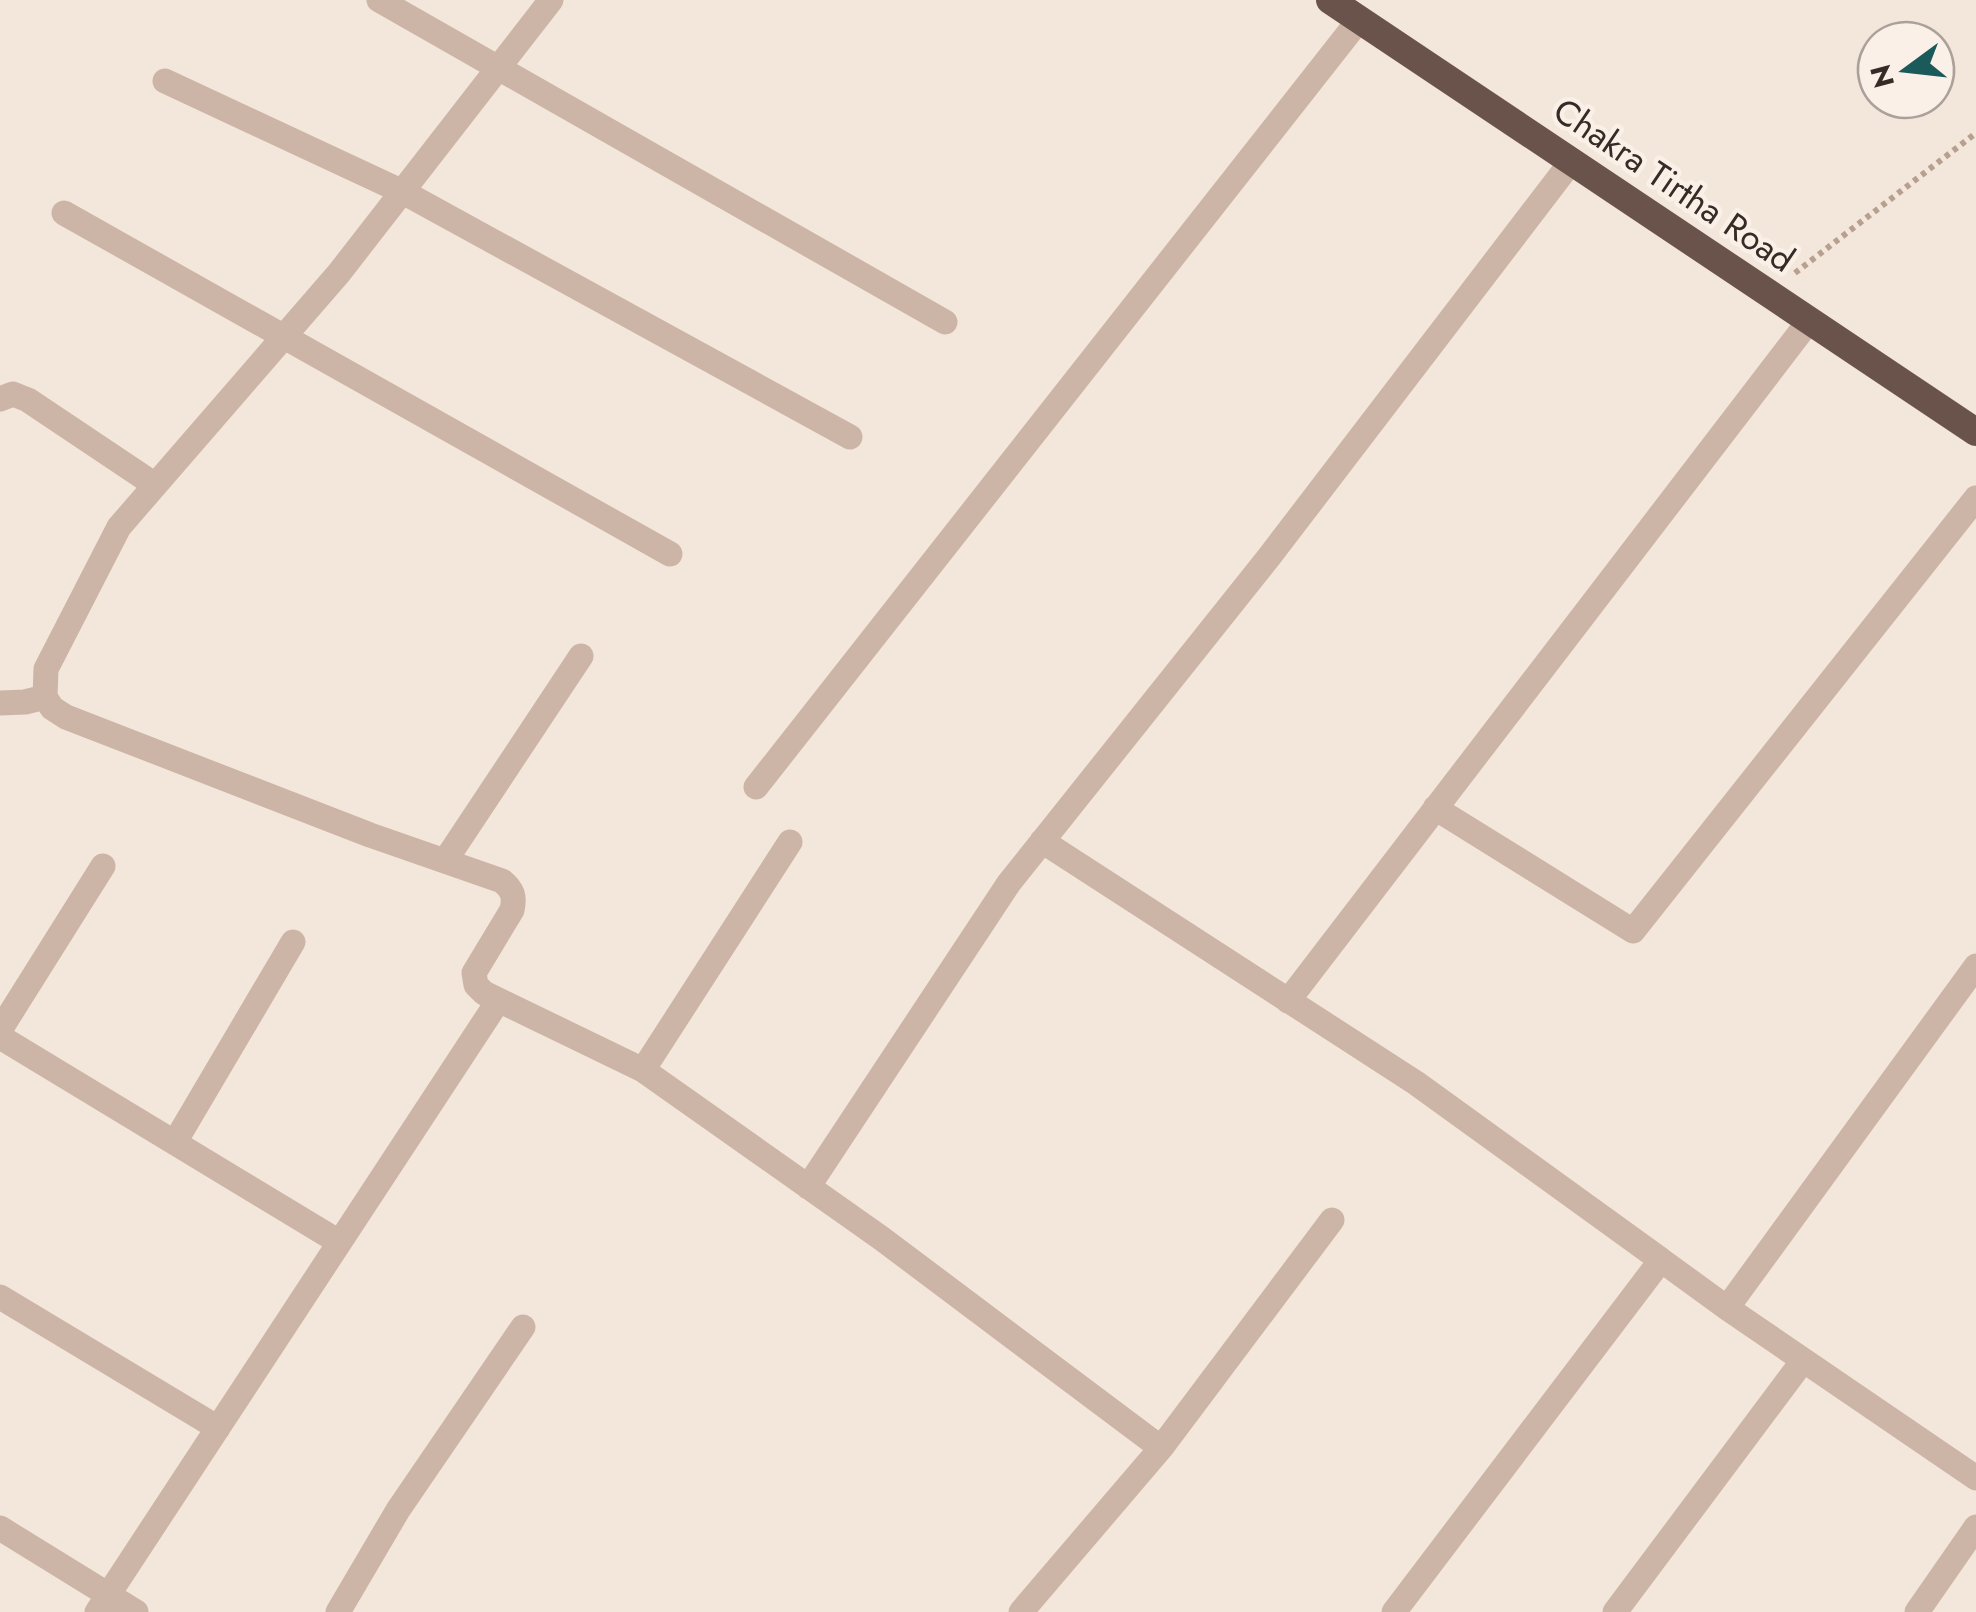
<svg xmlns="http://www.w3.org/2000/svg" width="1976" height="1612" font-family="Jost,sans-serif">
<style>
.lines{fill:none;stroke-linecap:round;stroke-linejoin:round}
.path{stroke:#b89f90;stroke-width:6;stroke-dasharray:5 5;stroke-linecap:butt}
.minor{stroke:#ccb5a6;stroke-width:25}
.trunk{stroke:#6a534a;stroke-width:28}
.labels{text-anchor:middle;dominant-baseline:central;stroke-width:9;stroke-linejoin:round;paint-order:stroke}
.street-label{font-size:35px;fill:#372b27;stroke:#faf0e7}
</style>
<rect width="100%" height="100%" fill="#f3e6da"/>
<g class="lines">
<path class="path" d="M1795,273L1976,133"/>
<path class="minor" d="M379,0L945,322
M551,0L339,273L119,527L46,669L45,697L52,708L66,717L370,835L502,881C513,890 515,897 512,910L474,973L476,985L484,993L643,1070L881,1238L1161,1448
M165,81L403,192L850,437
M64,213L670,554
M0,399L13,394L28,400L155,485
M0,703L25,702L45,697
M756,787L1359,20
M1435,808L1633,931L1976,498
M1042,841L1416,1083L1661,1260
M445,861L581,656
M1288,1001L1809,321
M0,1030L103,866
M0,1037L339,1242
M643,1070L790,842
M175,1142L293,942
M808,1187L1009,883L1269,557L1571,162
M0,1297L218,1428
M1727,1308L1976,1478
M0,1528L136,1612
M97,1612L498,1001
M338,1612L398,1510L523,1327
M1021,1612L1161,1448L1332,1220
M1394,1612L1661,1260L1727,1308L1976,966
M1615,1612L1802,1362
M1917,1612L1976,1527"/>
<path class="trunk" d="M1330,0L1976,432"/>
</g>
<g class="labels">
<g class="street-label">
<text transform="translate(1674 185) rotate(34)">Chakra Tirtha Road</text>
</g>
</g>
<g transform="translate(1906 70) rotate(255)"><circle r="48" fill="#faf0e7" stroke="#aca19a" stroke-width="2.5"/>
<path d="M0-8L18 38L0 25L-18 38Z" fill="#1a5a5b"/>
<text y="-15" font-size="28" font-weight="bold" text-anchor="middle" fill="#372b27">N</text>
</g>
</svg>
